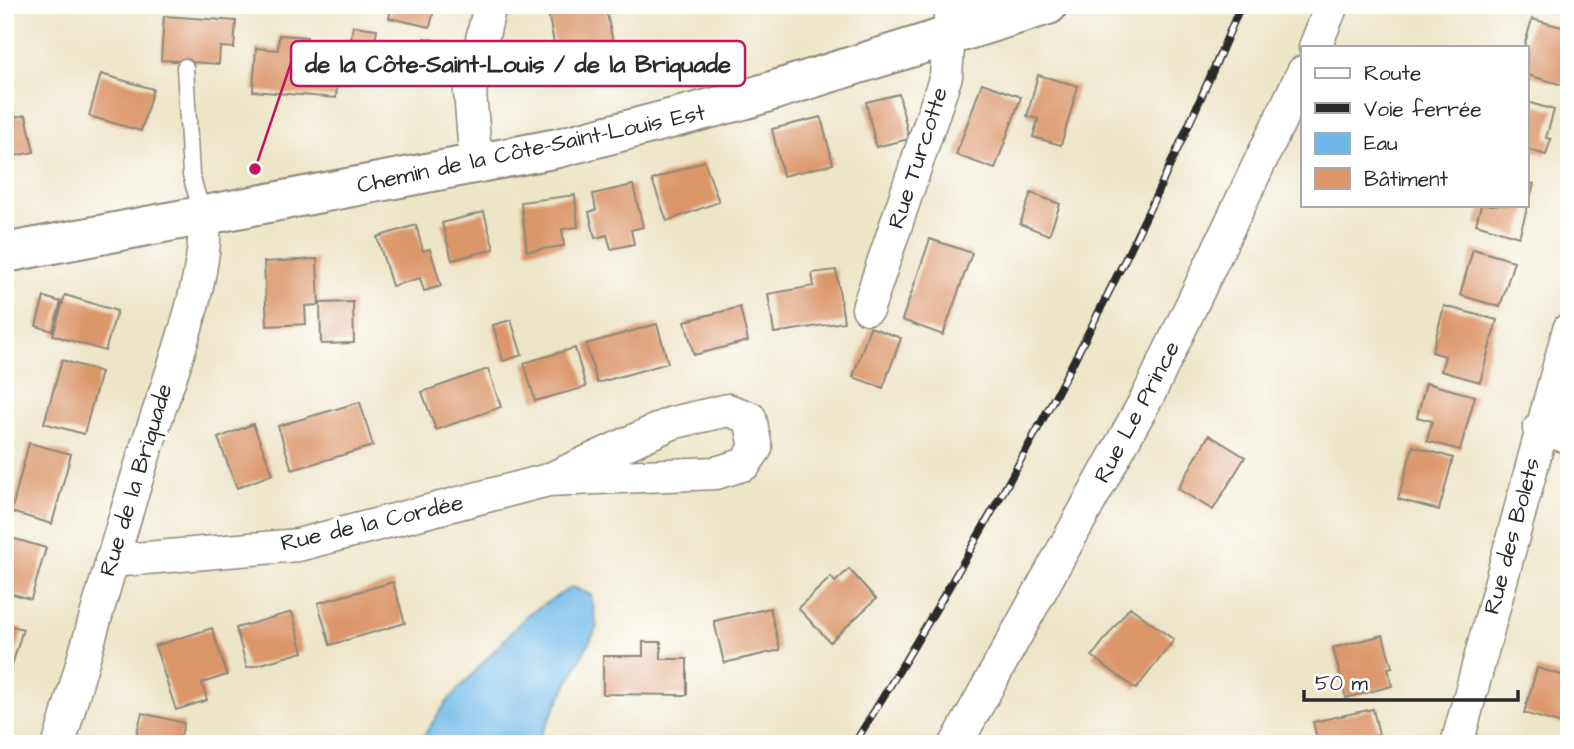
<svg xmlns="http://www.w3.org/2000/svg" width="1574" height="749" font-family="'Architects Daughter',sans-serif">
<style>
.water{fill:#6eb8e7;stroke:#4c7289;stroke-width:2}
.building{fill:#db966a}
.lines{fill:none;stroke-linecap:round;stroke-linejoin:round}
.lane-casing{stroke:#8c8879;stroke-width:19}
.street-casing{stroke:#8c8879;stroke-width:35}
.secondary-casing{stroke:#8c8879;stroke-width:42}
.lane{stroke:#fff;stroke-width:16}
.street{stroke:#fff;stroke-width:32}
.secondary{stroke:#fff;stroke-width:38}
.rail-casing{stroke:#2b2b2b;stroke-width:8}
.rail{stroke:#fff;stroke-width:5;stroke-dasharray:16;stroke-linecap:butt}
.labels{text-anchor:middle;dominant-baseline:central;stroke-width:7;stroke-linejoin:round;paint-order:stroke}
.street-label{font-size:23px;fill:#2b2b2b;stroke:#fff}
.leader{fill:none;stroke:#c2185b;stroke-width:2.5}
.callout-dot{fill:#c2185b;stroke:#fff;stroke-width:2.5}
.callout{fill:#fff;stroke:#c2185b;stroke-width:2.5}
.callout-label{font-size:24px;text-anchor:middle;font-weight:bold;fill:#2b2b2b}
</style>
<rect width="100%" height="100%" fill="#fff"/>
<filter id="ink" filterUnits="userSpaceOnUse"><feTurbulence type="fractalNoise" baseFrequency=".0143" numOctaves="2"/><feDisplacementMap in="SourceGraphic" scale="14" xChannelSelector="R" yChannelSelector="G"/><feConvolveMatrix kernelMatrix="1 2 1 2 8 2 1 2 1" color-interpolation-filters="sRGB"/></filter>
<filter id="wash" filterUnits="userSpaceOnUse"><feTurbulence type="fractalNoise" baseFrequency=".00686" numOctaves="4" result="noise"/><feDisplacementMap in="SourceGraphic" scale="28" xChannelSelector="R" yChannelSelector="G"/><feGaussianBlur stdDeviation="1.57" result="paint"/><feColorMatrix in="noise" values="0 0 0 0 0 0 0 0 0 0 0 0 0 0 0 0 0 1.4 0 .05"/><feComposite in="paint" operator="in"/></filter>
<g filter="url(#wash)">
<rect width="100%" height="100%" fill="#ede5c7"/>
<path class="water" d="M572,587L591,595L597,627L536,744H418L446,703L528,614Z"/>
<g id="blocks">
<path class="building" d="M392,5L434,10L430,27L389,18Z
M568,5H605L613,42L556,53L548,13L569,9Z
M164,16L236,21L234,48L220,47L219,64L161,60Z
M1532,19L1569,29V63L1563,85L1527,75V47H1524Z
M353,26L377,29L372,61L348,57Z
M279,35L307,37L305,58L339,61L336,98L253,91L256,48L278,50Z
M424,38L459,45L450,87L415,80Z
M101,74L153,89L141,131L89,116Z
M1038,75L1078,86L1061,145L1033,137L1038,119L1027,116Z
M982,83L1021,97L995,169L956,155Z
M899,94L909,139L876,147L866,102Z
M1527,102L1554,110L1546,138L1551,139L1546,155L1527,149Z
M26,115L34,152L5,158V119Z
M821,117L833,164L783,176L772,129Z
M704,161L719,202L667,221L652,180Z
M1527,182L1534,184L1519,237L1476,224L1481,205H1527Z
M633,185L643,227L631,230L634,244L611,249L607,235L595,238L589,212L596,210L593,194Z
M1031,193L1060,204L1049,235L1020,224Z
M575,195L578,227L562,229L564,246L527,251L521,202Z
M484,212L494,249L452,260L442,223Z
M416,225L423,251L430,249L441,286L424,291L420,278L392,286L377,237Z
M930,239L972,253L943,335L902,320Z
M1473,249L1514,261L1500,307L1460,295Z
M317,259L319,305L305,306L306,324L267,326L264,262Z
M836,270L844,322L774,333L768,294L814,286L812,273Z
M65,295L117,311L105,351L53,335Z
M44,297L61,302L53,331L36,326Z
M353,302L354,343L321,344L320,303Z
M1444,306L1497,320L1480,382L1441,371L1445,356L1432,352Z
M740,307L748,341L694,355L685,321Z
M511,320L522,355L503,361L493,325Z
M657,324L668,363L597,383L586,344Z
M870,327L901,338L883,388L853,377Z
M575,348L586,387L535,401L524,363Z
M62,360L101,372L84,434L44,423Z
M488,369L501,407L436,430L422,392Z
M1426,383L1475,396L1460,450L1427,441L1432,421L1417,417Z
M360,402L373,446L292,470L278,426Z
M253,424L273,474L237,488L218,438Z
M1209,435L1245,457L1213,510L1178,489Z
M29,443L71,454L52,524L11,512Z
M1413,446L1453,458L1439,510L1398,499Z
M8,537L46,548L31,599L5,592Z
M849,569L876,599L830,642L798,608L831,577L835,582Z
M393,582L405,623L330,645L318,603Z
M1130,607L1174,640L1136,689L1092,656Z
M770,608L780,650L724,663L714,621Z
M292,612L303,652L247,668L236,628Z
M5,624L23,629L6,685H5Z
M212,628L227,675L202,683L207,700L176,710L155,646Z
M1383,635L1392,667L1388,668L1392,686L1346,698L1333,648Z
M643,642H661V659H687V695L603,694V656H643Z
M1537,668L1569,677V726L1524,713Z
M1373,709L1379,735L1366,738L1367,744H1318L1313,722Z
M142,713L184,723L179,744H134Z"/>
</g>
</g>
<g filter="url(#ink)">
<use href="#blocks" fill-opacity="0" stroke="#8c8879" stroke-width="2"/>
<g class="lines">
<defs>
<path id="lane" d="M185,67L191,175L203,216"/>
<path id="street" d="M1315,47L1332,5
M476,165L470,92L490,5
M868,308L946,76L951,5
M1539,429L1569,437
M111,561L298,545L548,480L672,423L728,410L750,418L756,448L745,464L716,473L548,480
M59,744C87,646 115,549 145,452C163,395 213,270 203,216
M956,744L1149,394L1303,72
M1457,744L1569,329"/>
<path id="secondary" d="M5,253L558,148L743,100L1048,5"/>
</defs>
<use href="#lane" class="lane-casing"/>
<use href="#street" class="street-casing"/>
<use href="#secondary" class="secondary-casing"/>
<use href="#lane" class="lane"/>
<use href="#street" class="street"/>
<use href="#secondary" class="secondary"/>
<defs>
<path id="rail" d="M854,744C1001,509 1134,261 1241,5"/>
</defs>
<use href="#rail" class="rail-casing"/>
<use href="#rail" class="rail"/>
</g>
</g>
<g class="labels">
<g class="street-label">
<text transform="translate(531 149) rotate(-12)">Chemin de la Côte-Saint-Louis Est</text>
<text transform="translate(918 158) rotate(-72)">Rue Turcotte</text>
<text transform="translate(1137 412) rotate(-62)">Rue Le Prince</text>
<text transform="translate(136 480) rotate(-73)">Rue de la Briquade</text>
<text transform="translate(372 523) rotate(-13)">Rue de la Cordée</text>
<text transform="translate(1512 536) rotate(-75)">Rue des Bolets</text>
</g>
</g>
<path class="leader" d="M255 169L291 63"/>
<circle class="callout-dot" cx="255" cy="169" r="7"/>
<rect class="callout" x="291" y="41" width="454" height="45" rx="7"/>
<g class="callout-label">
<text x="518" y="72">de la Côte-Saint-Louis / de la Briquade</text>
</g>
<rect width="1574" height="749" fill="none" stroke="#fff" stroke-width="28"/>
<rect x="1301" y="46" width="228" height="161" fill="#ffffff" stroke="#aaaaaa" stroke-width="2"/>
<rect x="1315" y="68" width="35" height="10" fill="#ffffff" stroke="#aaaaaa" stroke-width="2"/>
<text x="1364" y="80" font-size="21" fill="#2b2b2b">Route</text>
<rect x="1315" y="103" width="35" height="10" fill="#2b2b2b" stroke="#aaaaaa" stroke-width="2"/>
<text x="1364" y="116" font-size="21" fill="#2b2b2b">Voie ferrée</text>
<rect x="1315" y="133" width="35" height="21" fill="#6eb8e7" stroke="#aaaaaa" stroke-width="2"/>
<text x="1364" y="150" font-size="21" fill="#2b2b2b">Eau</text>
<rect x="1315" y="168" width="35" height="21" fill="#db966a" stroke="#aaaaaa" stroke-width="2"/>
<text x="1364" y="186" font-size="21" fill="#2b2b2b">Bâtiment</text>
<path d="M1304 690v10h214v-10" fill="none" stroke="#2b2b2b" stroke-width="3.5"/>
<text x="1315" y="690" font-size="21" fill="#2b2b2b" stroke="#ffffff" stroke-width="5" paint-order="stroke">50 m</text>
</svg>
